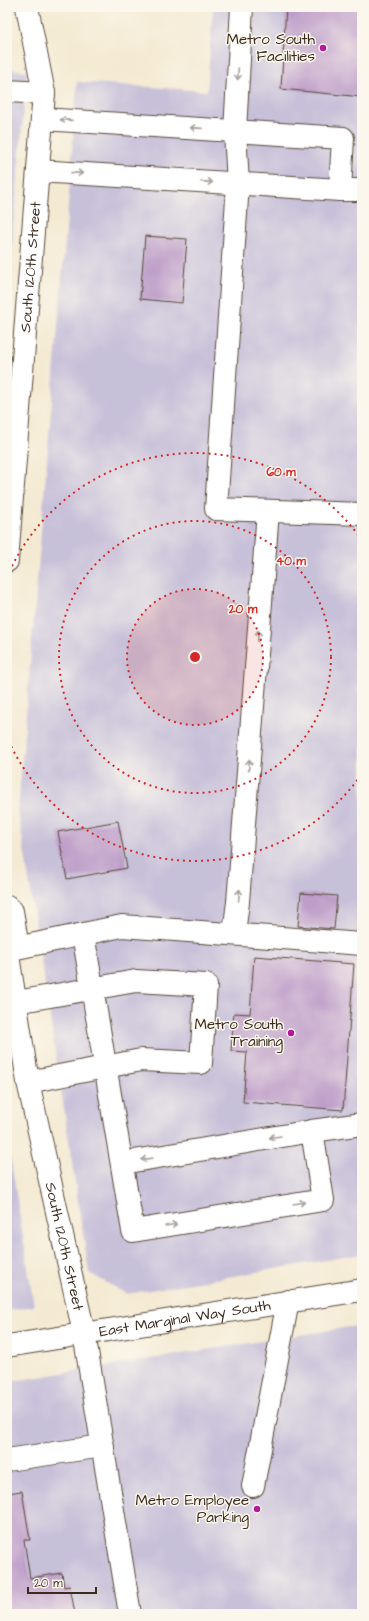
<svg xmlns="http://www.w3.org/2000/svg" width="369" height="1621" font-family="'Architects Daughter',sans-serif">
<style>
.industrial{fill:#c7c0d9}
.building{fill:#be9ec9}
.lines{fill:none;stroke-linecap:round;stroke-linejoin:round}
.minor-casing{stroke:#574739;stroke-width:24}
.minor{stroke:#fff;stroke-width:22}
.oneway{stroke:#a79f9a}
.ring{fill:none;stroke:#d62828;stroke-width:2;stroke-dasharray:2 4}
.poi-dot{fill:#b5179e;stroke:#fbf7ec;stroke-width:1.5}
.labels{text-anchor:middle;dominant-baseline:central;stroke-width:3;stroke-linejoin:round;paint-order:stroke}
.poi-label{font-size:15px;fill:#3b2a1e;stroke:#fbf7ec;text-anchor:end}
.street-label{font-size:15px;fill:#3b2a1e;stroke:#fbf7ec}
.centre{fill:#d62828;stroke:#fbf7ec;stroke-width:2}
.ring-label{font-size:12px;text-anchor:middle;font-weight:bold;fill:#d62828;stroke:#fbf7ec;stroke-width:3;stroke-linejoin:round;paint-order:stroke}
</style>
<rect width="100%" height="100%" fill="#fbf7ec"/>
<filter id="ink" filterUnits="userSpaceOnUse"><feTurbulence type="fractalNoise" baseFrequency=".025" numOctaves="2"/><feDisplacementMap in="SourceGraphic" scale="8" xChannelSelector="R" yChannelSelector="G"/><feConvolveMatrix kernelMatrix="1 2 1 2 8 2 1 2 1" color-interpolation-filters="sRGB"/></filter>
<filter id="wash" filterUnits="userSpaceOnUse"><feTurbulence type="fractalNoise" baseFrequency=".012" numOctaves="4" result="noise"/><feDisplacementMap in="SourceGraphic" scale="16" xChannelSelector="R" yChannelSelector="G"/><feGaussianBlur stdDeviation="0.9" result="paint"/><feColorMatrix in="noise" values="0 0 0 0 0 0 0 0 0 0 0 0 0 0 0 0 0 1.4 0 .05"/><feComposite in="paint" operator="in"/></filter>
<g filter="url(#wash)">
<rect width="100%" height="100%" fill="#f4ead3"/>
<path class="industrial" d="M213,7H362V1254L127,1294L89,1273L18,810L70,181L77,82L207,91Z
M7,69L27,71L7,302Z
M7,1136L34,1306L7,1311Z
M362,1325V1614H7V1382Z"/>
<g id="blocks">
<path class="building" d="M286,7H362V97L281,89Z
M361,160H362V177H360Z
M145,236L187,239L182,303L140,299Z
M118,821L127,868L67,879L58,832Z
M301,893L337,896L334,929L298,926Z
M254,956L354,964L343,1110L243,1102L247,1052L231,1051L234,1013L250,1014Z
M22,1491L30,1540H24L30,1578L62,1573L64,1587L70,1586L75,1614H7V1493Z"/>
</g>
</g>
<g filter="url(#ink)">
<use href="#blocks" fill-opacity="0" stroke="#574739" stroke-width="1"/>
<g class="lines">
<defs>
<g id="minor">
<path d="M242,7L235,131L238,184L216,509L362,514"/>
<path d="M7,91L44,93"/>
<path d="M38,171L340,190L343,138L42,119"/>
<path d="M340,190H362"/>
<path id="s1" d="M7,561L44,93L27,7"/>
<path d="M7,906L12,911L16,936L7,950"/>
<path d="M234,933L238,902L268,511"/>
<path d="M83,934L133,1231L323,1200L312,1131L122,1163"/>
<path id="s2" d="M7,949L28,1082L84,1333L130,1614"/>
<path d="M7,950L122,926L362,944"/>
<path d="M16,1002L136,981L206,985L201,1063L141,1060L28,1082"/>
<path d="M312,1131L362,1124"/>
<path id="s3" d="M7,1346L362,1290"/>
<path d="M7,1460L103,1446"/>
<path d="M253,1486L288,1301"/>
</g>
</defs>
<use href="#minor" class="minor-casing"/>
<use href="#minor" class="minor"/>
</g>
<defs><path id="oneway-shaft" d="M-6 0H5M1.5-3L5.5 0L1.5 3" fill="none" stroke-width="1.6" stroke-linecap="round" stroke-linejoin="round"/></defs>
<g class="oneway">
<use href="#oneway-shaft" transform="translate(238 74) rotate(93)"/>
<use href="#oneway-shaft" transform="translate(66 120) rotate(-176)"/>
<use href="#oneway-shaft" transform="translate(196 128) rotate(-176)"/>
<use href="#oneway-shaft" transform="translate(77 173) rotate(4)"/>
<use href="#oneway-shaft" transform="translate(207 182) rotate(4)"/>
<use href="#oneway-shaft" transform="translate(258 636) rotate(-86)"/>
<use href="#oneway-shaft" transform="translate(249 765) rotate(-86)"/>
<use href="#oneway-shaft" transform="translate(239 895) rotate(-86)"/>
<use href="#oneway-shaft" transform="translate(275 1137) rotate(171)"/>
<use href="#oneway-shaft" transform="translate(147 1159) rotate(171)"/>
<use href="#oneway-shaft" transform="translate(299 1203) rotate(-9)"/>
<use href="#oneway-shaft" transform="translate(171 1225) rotate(-9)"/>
</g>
</g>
<circle cx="195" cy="657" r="68" fill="#d62828" fill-opacity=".12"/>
<g class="ring">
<circle cx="195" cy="657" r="68"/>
<circle cx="195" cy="657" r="136"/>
<path d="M361 775A204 204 0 0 1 7 737M7 577A204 204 0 0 1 361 539"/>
</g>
<g class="poi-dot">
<circle cx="323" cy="48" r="4"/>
<circle cx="291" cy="1033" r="4"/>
<circle cx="257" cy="1509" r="4"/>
</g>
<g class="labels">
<g class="poi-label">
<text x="315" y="39">Metro South<tspan x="315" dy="17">Facilities</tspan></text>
<text x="283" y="1024">Metro South<tspan x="283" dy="17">Training</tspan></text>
<text x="249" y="1500">Metro Employee<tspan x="249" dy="17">Parking</tspan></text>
</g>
<g class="street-label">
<text stroke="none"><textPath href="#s1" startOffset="295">South 120th Street</textPath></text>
<text stroke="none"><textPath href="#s2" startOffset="303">South 120th Street</textPath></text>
<text stroke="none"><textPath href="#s3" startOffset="180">East Marginal Way South</textPath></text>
</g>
</g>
<circle cx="195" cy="657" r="6" class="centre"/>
<g class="ring-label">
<text x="281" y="476">60 m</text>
<text x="291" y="565">40 m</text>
<text x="243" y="613">20 m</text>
</g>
<rect width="369" height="1621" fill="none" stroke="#fbf7ec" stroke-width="24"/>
<path d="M28 1587v6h68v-6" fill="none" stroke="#3b2a1e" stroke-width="2"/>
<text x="34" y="1587" font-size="12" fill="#3b2a1e" stroke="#fbf7ec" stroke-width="3" paint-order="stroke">20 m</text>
</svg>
